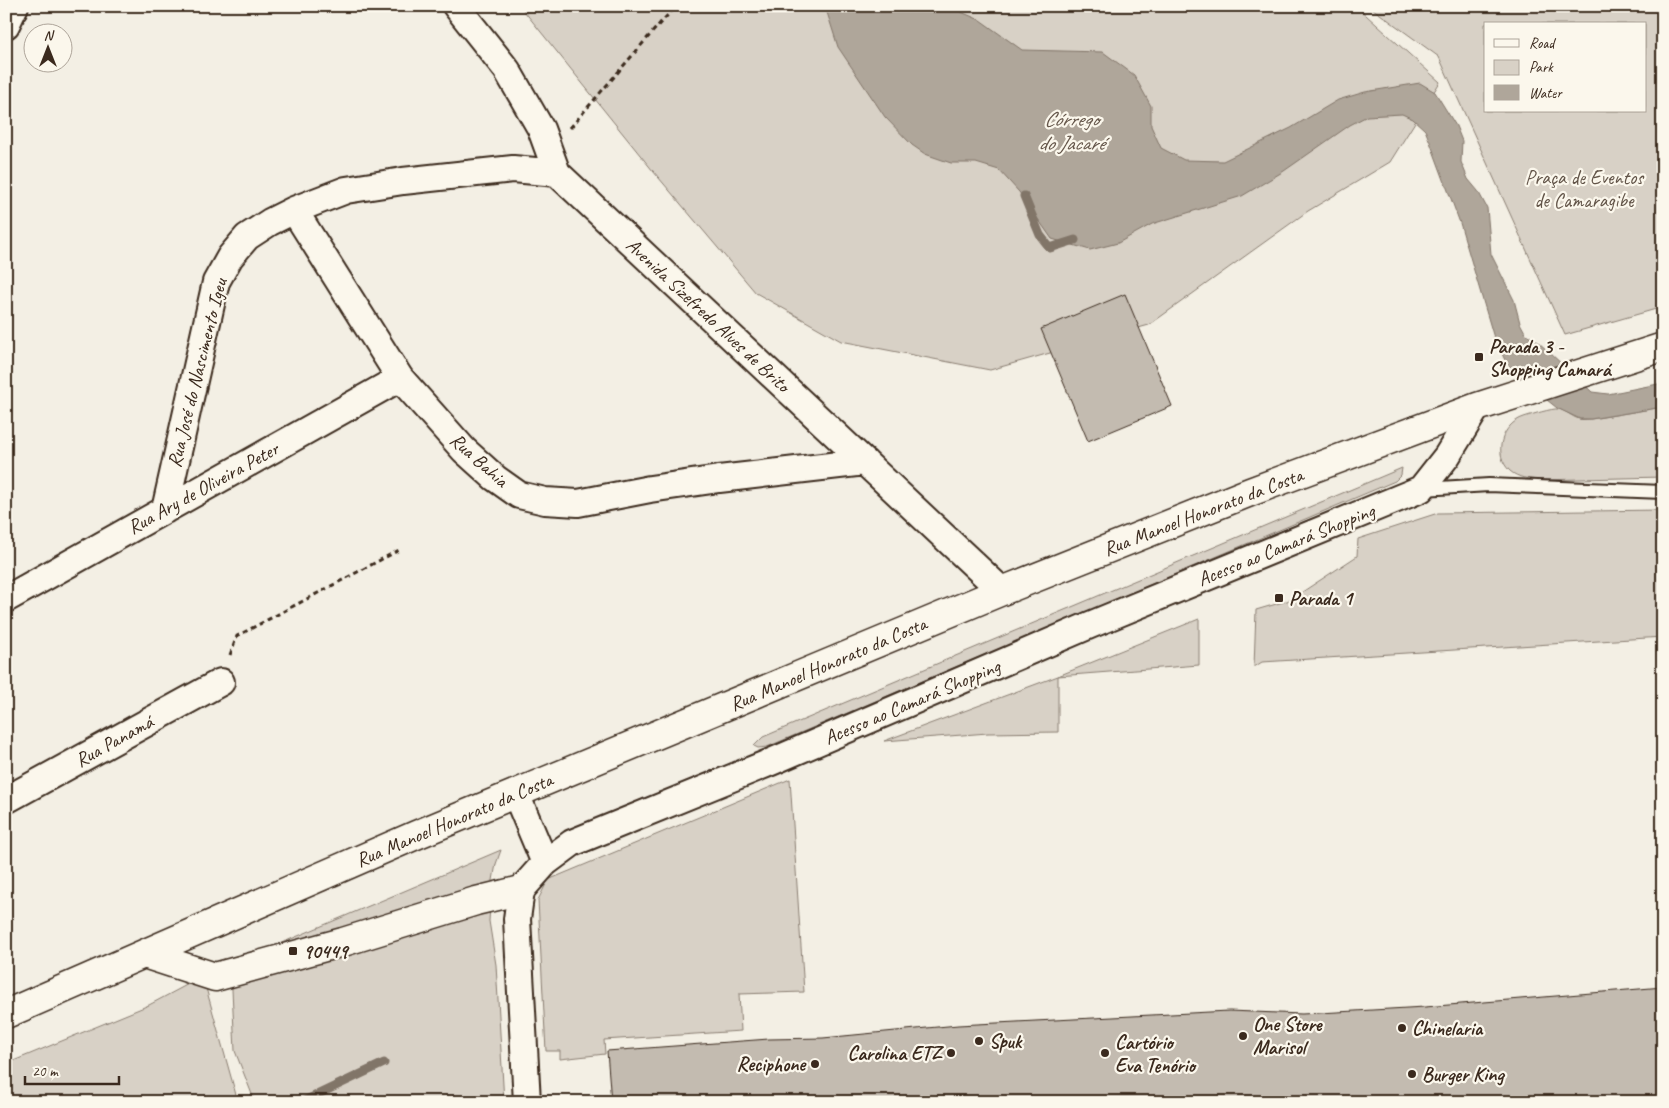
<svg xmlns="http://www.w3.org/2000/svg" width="1669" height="1108" font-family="Caveat,sans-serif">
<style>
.green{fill:#d8d1c6;stroke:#8a7e72;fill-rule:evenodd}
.water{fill:#afa69a;stroke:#817468}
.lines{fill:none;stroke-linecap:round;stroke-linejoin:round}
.stream{stroke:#817468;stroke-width:9}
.building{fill:#c3bbb0;stroke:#3b2a1e}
.service-casing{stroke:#3b2a1e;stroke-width:16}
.minor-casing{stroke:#3b2a1e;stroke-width:30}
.tertiary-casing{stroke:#3b2a1e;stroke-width:31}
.path{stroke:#3b2a1e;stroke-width:3;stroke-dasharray:5 4;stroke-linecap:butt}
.service{stroke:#fbf7ec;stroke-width:12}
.minor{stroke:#fbf7ec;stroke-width:26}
.tertiary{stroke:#fbf7ec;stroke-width:28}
.poi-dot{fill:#3b2a1e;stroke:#fbf7ec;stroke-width:2}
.labels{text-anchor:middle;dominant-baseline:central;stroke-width:4.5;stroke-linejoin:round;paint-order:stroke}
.park-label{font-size:20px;fill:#625448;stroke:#fbf7ec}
.street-label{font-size:20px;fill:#3b2a1e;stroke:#fbf7ec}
.poi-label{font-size:20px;font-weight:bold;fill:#3b2a1e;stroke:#fbf7ec;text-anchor:start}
.water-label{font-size:21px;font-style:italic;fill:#645549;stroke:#fbf7ec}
</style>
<rect width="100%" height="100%" fill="#f3efe4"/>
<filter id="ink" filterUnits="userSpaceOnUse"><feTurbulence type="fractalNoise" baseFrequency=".02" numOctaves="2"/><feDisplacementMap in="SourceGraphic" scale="10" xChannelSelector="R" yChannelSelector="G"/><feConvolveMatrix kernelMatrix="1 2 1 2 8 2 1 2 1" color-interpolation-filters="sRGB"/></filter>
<g filter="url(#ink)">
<path class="green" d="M520,6H1356L1440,82L1390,162L1308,211L1149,325L990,370L841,341L756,293L653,171Z
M1369,6H1663V307L1565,335L1439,57ZM1485,24H1645V111H1485Z
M1663,407V477L1539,480C1529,479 1518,478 1510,471C1492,454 1502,424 1524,417C1530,415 1553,408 1558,409C1565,410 1572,417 1579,419C1583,420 1587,419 1591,419Z
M1402,468L1401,475L1395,481L767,747L758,748L754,746L763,737Z
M1663,510V637L1262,662L1254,667L1256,610L1290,600L1357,556L1358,539L1438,513Z
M1199,619V665L1058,676V732L988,733L884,741L1058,676Z
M790,779L804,992L739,994L741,1031L604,1040L605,1054L560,1059V1051H546L538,900L548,880Z
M501,850L496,864L491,891L489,921L496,965L504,1102H255L235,1051L231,969L239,961Z
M196,980L206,988L238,1102H6V1064L149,1005Z"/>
<path class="water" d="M825,6H947L980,20L1022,50L1103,52L1134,75L1151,106V126L1161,148L1184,160L1223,161L1291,128L1338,100L1365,92L1420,83L1435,92L1456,126L1462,141L1461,162L1468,179L1478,191L1487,208L1491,254L1514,300L1520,323L1526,334L1536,340L1592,392L1608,394L1663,383V407L1591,419H1580L1557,408L1521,379L1506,362L1494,338L1460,223L1430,142L1425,130L1413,119L1402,114L1367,116L1350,125L1284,171L1242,196L1152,224L1118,243L1090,250L1052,239L1019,192L999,170L976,163H951L925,154L912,145L885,117L838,47Z"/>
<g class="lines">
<path class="stream" d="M1024,196L1040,235L1050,248L1075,240
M302,1102L384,1063"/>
</g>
<path class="building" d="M1125,294L1172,406L1088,441L1041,329Z
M1663,987V1102H611L607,1051L769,1039L823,1038L958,1025L1229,1011L1302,1014L1425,1007Z"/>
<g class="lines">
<defs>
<path id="service" d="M1423,489L1489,485L1663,492"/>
<path id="minor" d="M456,6L507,70L541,129L557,173L1002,591
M6,25L15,6
M294,210L400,378L464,450L495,478L519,495L545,501L578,503L650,489L719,479L865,462
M165,510L216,282L230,257L247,237L270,222L294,210L346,190L403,181L513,169L557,173
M6,599L400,378
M516,794L545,863
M6,800L221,682
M527,1102L517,919L521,890L545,863L572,843L771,762L1090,625L1421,489L1447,456L1477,407"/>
<path id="tertiary" d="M144,954L215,977L343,942L476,901L521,890
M6,1014L416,835L1002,591L1250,492L1477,407L1663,347"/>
</defs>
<use href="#service" class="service-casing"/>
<use href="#minor" class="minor-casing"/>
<use href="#tertiary" class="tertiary-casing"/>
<path class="path" d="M570,128L662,21L677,6
M230,655L237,636L401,549"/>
<use href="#service" class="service"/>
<use href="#minor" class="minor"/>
<use href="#tertiary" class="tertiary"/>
</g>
</g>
<g class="poi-dot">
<rect x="1474" y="352" width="10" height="10" rx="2.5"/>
<rect x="1274" y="593" width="10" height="10" rx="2.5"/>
<rect x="288" y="946" width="10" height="10" rx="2.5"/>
<circle cx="1402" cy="1028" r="5"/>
<circle cx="1243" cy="1036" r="5"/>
<circle cx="979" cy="1041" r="5"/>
<circle cx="951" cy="1053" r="5"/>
<circle cx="1105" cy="1053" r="5"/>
<circle cx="815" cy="1064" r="5"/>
<circle cx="1412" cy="1074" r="5"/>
</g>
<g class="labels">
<g class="park-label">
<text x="1584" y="177">Praça de Eventos<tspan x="1584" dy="23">de Camaragibe</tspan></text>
</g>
<g class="street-label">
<text transform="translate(708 315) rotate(43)">Avenida Sizefredo Alves de Brito</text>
<text transform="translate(197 373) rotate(-76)">Rua José do Nascimento Igeu</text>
<text transform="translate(479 460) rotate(42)">Rua Bahia</text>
<text transform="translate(203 488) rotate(-29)">Rua Ary de Oliveira Peter</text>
<text transform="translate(1203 512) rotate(-21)">Rua Manoel Honorato da Costa</text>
<text transform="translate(1286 545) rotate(-22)">Acesso ao Camará Shopping</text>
<text transform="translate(828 664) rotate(-23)">Rua Manoel Honorato da Costa</text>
<text transform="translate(912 702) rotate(-23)">Acesso ao Camará Shopping</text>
<text transform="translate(114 741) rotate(-29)">Rua Panamá</text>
<text transform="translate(454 820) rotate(-23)">Rua Manoel Honorato da Costa</text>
</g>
<g class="poi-label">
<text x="1489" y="346">Parada 3 -<tspan x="1489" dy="23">Shopping Camará</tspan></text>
<text x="1289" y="598">Parada 1</text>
<text x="303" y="951">90449</text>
<text x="1253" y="1024">One Store<tspan x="1253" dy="23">Marisol</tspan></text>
<text x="1412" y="1028">Chinelaria</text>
<text x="989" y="1041">Spuk</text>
<text x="1115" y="1042">Cartório<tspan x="1115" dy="23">Eva Tenório</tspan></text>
<text x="941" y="1053" text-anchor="end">Carolina ETZ</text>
<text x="805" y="1064" text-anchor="end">Reciphone</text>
<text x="1422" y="1074">Burger King</text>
</g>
<g class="water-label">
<text x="1071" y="119">Córrego<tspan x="1071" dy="24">do Jacaré</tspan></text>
</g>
</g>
<rect width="1669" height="1108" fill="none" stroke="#fbf7ec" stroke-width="25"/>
<rect x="12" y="12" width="1644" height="1083" fill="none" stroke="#3b2a1e" stroke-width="2" filter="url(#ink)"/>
<rect x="1484" y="22" width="162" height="90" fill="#fbf7ec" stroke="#aea59a"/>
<rect x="1494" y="39" width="25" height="8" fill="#fbf7ec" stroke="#aea59a"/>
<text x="1529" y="48" font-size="15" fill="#3b2a1e">Road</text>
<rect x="1494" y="60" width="25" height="15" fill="#d8d1c6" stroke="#aea59a"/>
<text x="1529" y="72" font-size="15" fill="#3b2a1e">Park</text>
<rect x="1494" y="85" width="25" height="15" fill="#afa69a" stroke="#aea59a"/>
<text x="1529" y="98" font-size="15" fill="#3b2a1e">Water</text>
<g transform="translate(48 48)"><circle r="24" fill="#fbf7ec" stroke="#aea59a"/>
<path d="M0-4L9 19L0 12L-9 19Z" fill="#3b2a1e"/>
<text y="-8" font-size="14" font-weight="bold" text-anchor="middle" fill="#3b2a1e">N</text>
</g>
<path d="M25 1076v8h94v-8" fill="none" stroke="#3b2a1e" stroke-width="2.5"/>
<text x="32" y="1076" font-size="15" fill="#3b2a1e" stroke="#fbf7ec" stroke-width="4" paint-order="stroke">20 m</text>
</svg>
